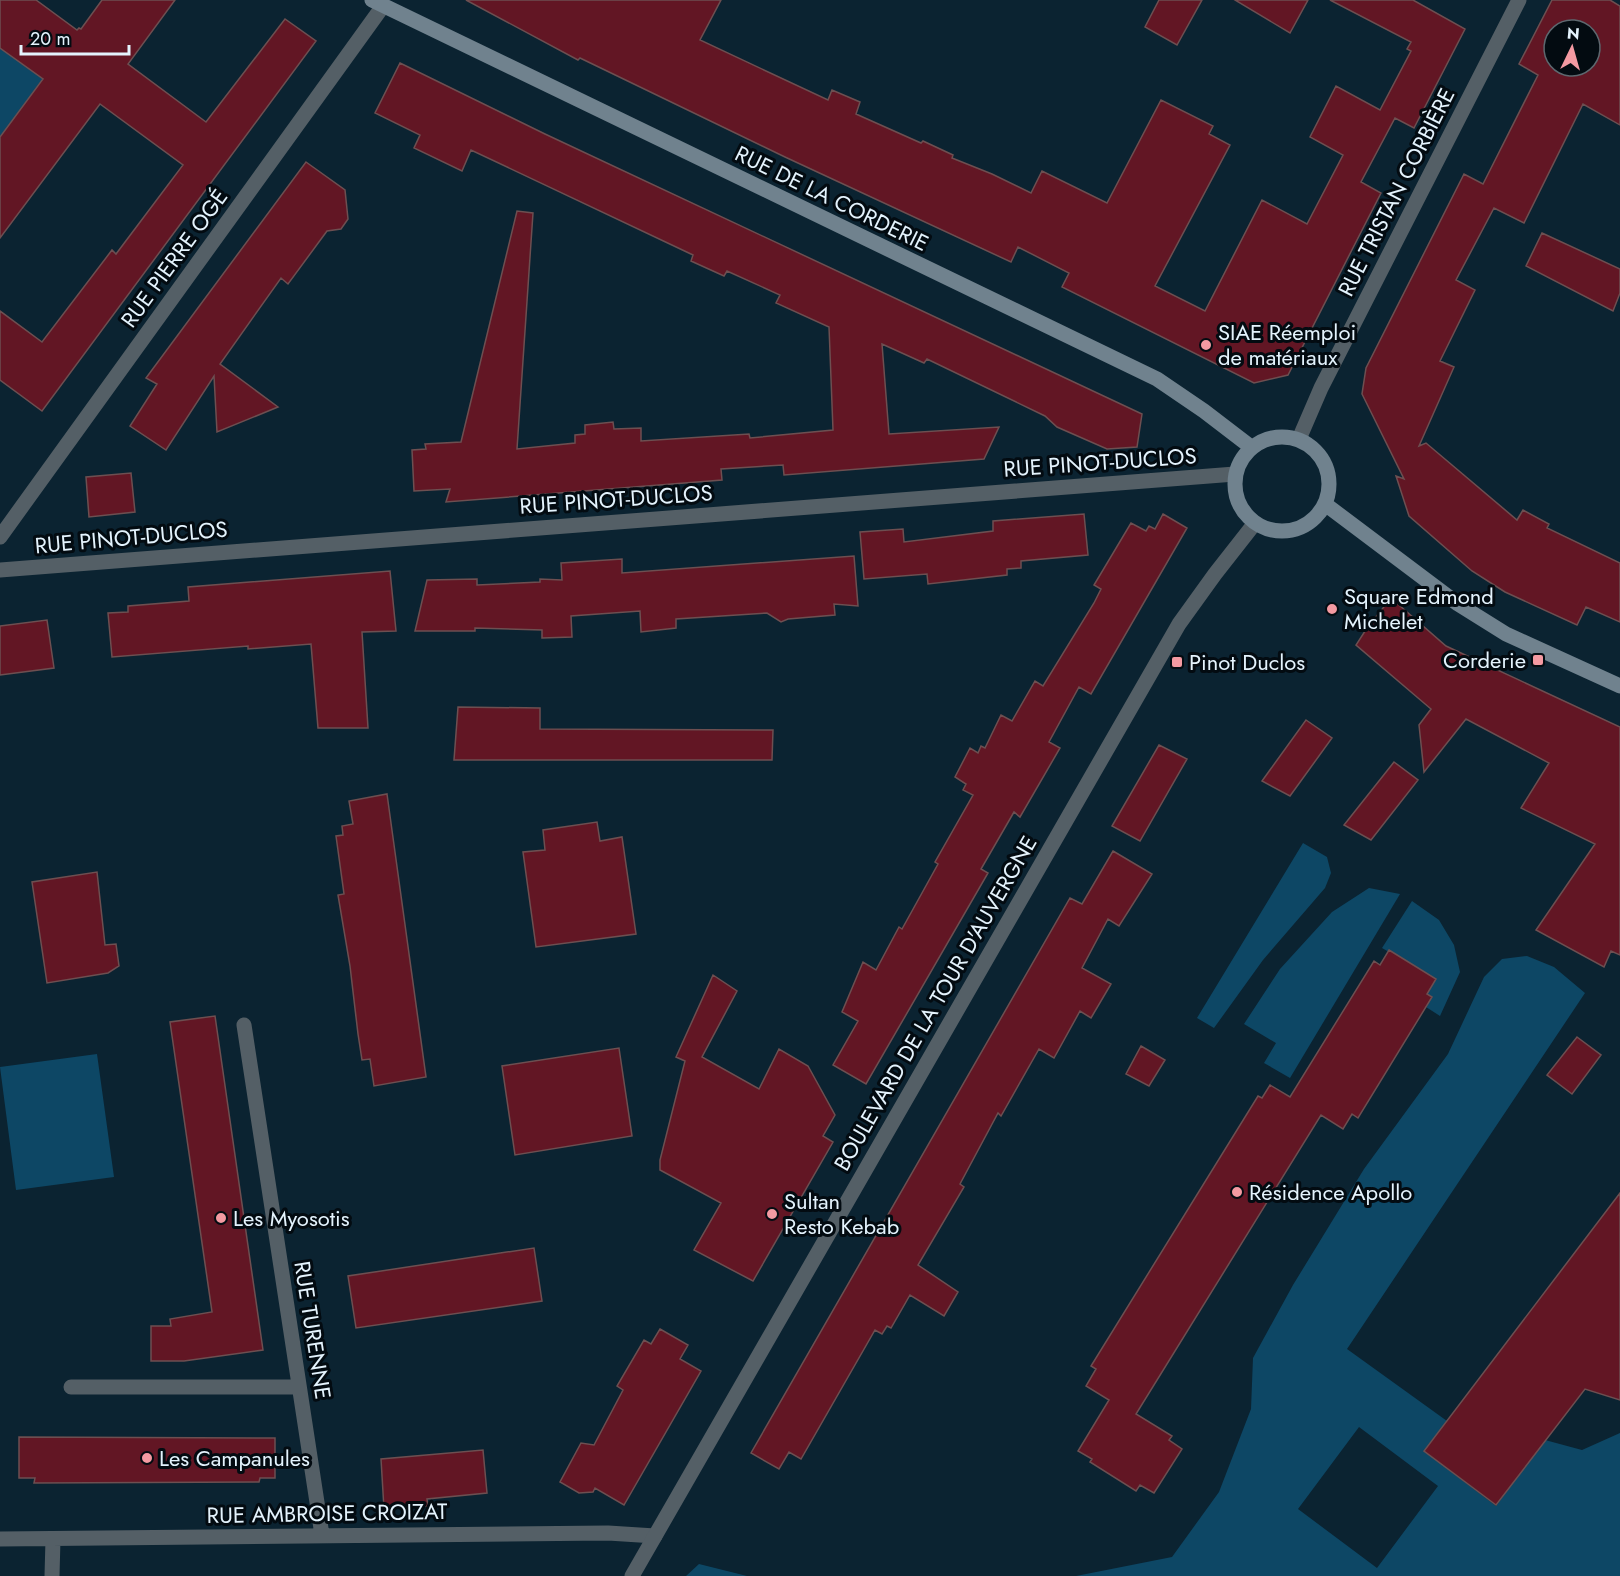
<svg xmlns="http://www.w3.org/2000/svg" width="1620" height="1576" font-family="Jost,sans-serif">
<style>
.green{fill:#0d4765;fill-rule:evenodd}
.building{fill:#621624;stroke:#6d4f51;stroke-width:1.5;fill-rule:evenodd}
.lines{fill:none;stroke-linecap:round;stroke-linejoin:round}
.minor{stroke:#545f66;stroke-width:15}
.tertiary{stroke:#545f66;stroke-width:15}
.secondary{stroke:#70828e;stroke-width:15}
.poi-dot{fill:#f49aa2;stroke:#030b11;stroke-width:2}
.labels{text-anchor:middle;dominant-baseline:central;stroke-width:6;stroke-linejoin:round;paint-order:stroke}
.street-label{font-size:22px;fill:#e4f3fd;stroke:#030b11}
.poi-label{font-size:22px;fill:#e4f3fd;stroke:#030b11;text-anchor:start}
</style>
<rect width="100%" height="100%" fill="#0b2331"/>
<path class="green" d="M0,48L43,79L0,137Z
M1303,843L1327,857L1331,873L1325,888L1263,960L1214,1028L1197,1018Z
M1369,888L1400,894L1290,1078L1264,1063L1276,1043L1244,1024L1280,969L1332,912Z
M1412,901L1439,920L1454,945L1460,972L1440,1016L1426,1007L1432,997L1427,994L1436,979L1382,948Z
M1527,956L1554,967L1585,993L1347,1349L1447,1421L1424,1451L1496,1506L1545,1440L1582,1450L1620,1433V1576H1076L1172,1557L1219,1492L1251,1409L1253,1358L1293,1285L1364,1169L1448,1054L1484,977L1502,959ZM1359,1427L1438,1486L1377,1568L1298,1509Z
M97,1054L114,1177L16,1190L0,1067Z
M699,1564L747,1576H686Z"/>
<path class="building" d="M0,0H36L77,30L79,28L81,29L102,0H175L128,64L206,122L285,19L316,41L42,411L0,380V311L42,342L112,250L116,254L183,165L100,104L0,238V137L43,79L0,48Z
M466,0H721L700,40L828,100L832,90L860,102L856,114L921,143L923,141L953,155L952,158L992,174L1031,193L1042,171L1107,203L1161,100L1213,126L1209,134L1230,145L1155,286L1205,311L1262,200L1307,224L1343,155L1310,137L1336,86L1380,110L1411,51L1407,49L1411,42L1330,0H1413L1465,29L1414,128L1395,118L1361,182L1381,193L1288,375L1254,383L1062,287L1069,273L1018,247L1011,262L785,157L580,58L578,60Z
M1159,0H1202L1177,45L1145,27Z
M1235,0H1308L1290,33Z
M1552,0H1610L1620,6V125L1583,104L1524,223L1494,208L1456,280L1475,290L1440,361L1454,367L1419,446L1426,443L1517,520L1523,510L1549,524L1547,528L1620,563V622L1586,607L1577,625L1505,592L1472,571L1409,516L1396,476L1404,479L1362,394L1366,368L1464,174L1483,184L1538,75L1519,64ZM1554,30H1590V66H1554Z
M400,63L545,134L1142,414L1137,447L1107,449L1057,427L1045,416L927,359L924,363L882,344L889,434L999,427L984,459L784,475L783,465L721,469L722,480L446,502L450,489L414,491L412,450L426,449L425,444L461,442L517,211L533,213L517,449L575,443V435L585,434V425L613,422L614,429L641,428V441L749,434L750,438L833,430L829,327L776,303L780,295L727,271L724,276L691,261L693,255L471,150L462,171L414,148L420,135L375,113Z
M306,162L345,190L348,219L341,229L327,231L288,284L281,278L220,364L278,407L217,432L214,376L166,450L130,426L157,384L146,378Z
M1542,233L1620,269V293L1613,311L1526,266Z
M131,473L135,512L89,517L86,477Z
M1084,514L1088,555L1021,561V568L1007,569V575L928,584L927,574L864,579L860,532L903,529L904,542L993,531V521Z
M1163,514L1187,528L1091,694L1079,687L1049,742L1060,748L1020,817L1014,812L981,869L988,873L866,1084L833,1065L858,1021L842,1012L863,962L876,970L899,927L902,929L938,864L935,862L973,795L963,790L966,784L955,777L970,748L978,753L981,746L985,748L1001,715L1012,721L1035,681L1043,686L1094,603L1101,589L1094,585L1131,523L1146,531L1149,526L1155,529Z
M854,556L858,606L834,604L835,615L788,619L781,622L767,613L676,619V628L641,632L640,611L571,616L572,637L542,638V630L475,628V631H415L427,580L477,579V585L540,582V579L562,580L561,563L622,559V573Z
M390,571L396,631L362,632L368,728H318L311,644L248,649V646L112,657L108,613L128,612V606L189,601L188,587Z
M1391,598L1446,646L1620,727V955L1611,951L1604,967L1536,930L1595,844L1521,808L1549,763L1466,719L1424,772L1419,725L1431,709L1356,645L1367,628Z
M47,620L54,668L0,675V626Z
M458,707L540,708V729L773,730L772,760H454Z
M1306,720L1332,738L1290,796L1262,781Z
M1159,745L1187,759L1140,841L1112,826Z
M1394,762L1418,780L1371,840L1344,825Z
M387,794L426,1077L374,1086L370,1059L362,1060L358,1034L350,966L338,895L344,894L336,836L343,835L342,826L353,824L349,801Z
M597,822L600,841L622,837L636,934L536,947L523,852L545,850L543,830Z
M1113,851L1152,874L1119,926L1108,919L1082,968L1111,984L1091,1018L1080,1011L1054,1058L1039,1049L1001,1116L998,1113L960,1184L964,1187L918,1265L958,1292L944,1316L910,1295L891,1328L887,1326L882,1334L875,1330L801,1459L789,1452L779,1469L751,1453L1070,898L1082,904Z
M97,872L105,945L116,944L119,966L108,973L47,983L32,882Z
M1389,950L1436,979L1427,994L1432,997L1358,1118L1352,1114L1343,1129L1321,1115L1136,1414L1172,1436L1169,1440L1182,1449L1154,1493L1140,1485L1136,1491L1090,1462L1092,1459L1078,1451L1109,1400L1086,1386L1096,1369L1091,1366L1258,1096L1262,1098L1270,1085L1290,1097L1374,961L1380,965Z
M713,975L737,991L702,1057L759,1089L779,1049L808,1066L835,1115L823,1136L833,1142L753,1281L694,1250L721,1203L660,1170V1160L685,1061L676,1057Z
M215,1016L263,1350L184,1361H151V1326H171L170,1319L212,1312L170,1022Z
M1577,1037L1601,1055L1572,1094L1547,1075Z
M1141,1046L1165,1060L1149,1086L1126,1074Z
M619,1048L632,1136L515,1155L502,1066Z
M1620,1193V1400L1585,1389L1496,1505L1424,1451Z
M534,1248L542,1301L356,1328L348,1276Z
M660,1329L688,1345L680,1359L701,1371L624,1505L595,1488L593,1492L579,1493L560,1482L581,1443L594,1445L623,1390L617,1386L644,1340L651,1344Z
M19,1437L275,1438V1478H260L259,1482L34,1483L35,1478H19Z
M483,1450L487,1493L427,1499L428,1506L384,1509L381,1459Z"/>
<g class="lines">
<path class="minor" d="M0,537L383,6
M0,570L1235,474
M244,1025L322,1535
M71,1387H299
M0,1539L608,1533L655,1536
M52,1576L53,1539"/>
<path class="tertiary" d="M1299,439L1321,388L1519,0
M632,1576L1179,624L1215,574L1255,523"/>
<path class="secondary" d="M372,0L1157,379L1204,411L1251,447
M1235 484a47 47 0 1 1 94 0a47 47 0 1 1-94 0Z
M1325,504L1458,604L1506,634L1620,686"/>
</g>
<g class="poi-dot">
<circle cx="1206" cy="345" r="6"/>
<circle cx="1332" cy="609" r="6"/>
<rect x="1532" y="654" width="12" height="12" rx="3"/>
<rect x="1171" y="656" width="12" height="12" rx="3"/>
<circle cx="1237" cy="1192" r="6"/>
<circle cx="772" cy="1214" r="6"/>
<circle cx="221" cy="1218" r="6"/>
<circle cx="147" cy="1458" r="6"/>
</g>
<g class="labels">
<g class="street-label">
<text transform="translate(1396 192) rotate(-63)">RUE TRISTAN CORBIÈRE</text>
<text transform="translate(832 198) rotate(26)">RUE DE LA CORDERIE</text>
<text transform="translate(174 258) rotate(-54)">RUE PIERRE OGÉ</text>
<text transform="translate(1100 462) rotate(-4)">RUE PINOT-DUCLOS</text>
<text transform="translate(616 499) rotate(-4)">RUE PINOT-DUCLOS</text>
<text transform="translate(131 537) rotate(-5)">RUE PINOT-DUCLOS</text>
<text transform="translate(935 1003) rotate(-60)">BOULEVARD DE LA TOUR D'AUVERGNE</text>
<text transform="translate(313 1330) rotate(81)">RUE TURENNE</text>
<text transform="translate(327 1513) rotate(-1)">RUE AMBROISE CROIZAT</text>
</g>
<g class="poi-label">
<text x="1218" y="332">SIAE Réemploi<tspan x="1218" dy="25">de matériaux</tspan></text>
<text x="1344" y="596">Square Edmond<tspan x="1344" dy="25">Michelet</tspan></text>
<text x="1526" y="660" text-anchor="end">Corderie</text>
<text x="1189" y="662">Pinot Duclos</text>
<text x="1249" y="1192">Résidence Apollo</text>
<text x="784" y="1201">Sultan<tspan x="784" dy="25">Resto Kebab</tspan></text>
<text x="233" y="1218">Les Myosotis</text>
<text x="159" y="1458">Les Campanules</text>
</g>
</g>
<g transform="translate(1572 48) rotate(5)"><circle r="28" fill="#030b11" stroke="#5d686f" stroke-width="1.5"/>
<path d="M0-4.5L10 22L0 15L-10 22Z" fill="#f49aa2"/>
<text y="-9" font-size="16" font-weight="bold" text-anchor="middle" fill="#e4f3fd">N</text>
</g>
<path d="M21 45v9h108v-9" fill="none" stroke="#e4f3fd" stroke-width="3"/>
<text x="30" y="45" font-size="18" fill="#e4f3fd" stroke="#030b11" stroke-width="4.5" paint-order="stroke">20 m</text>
</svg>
